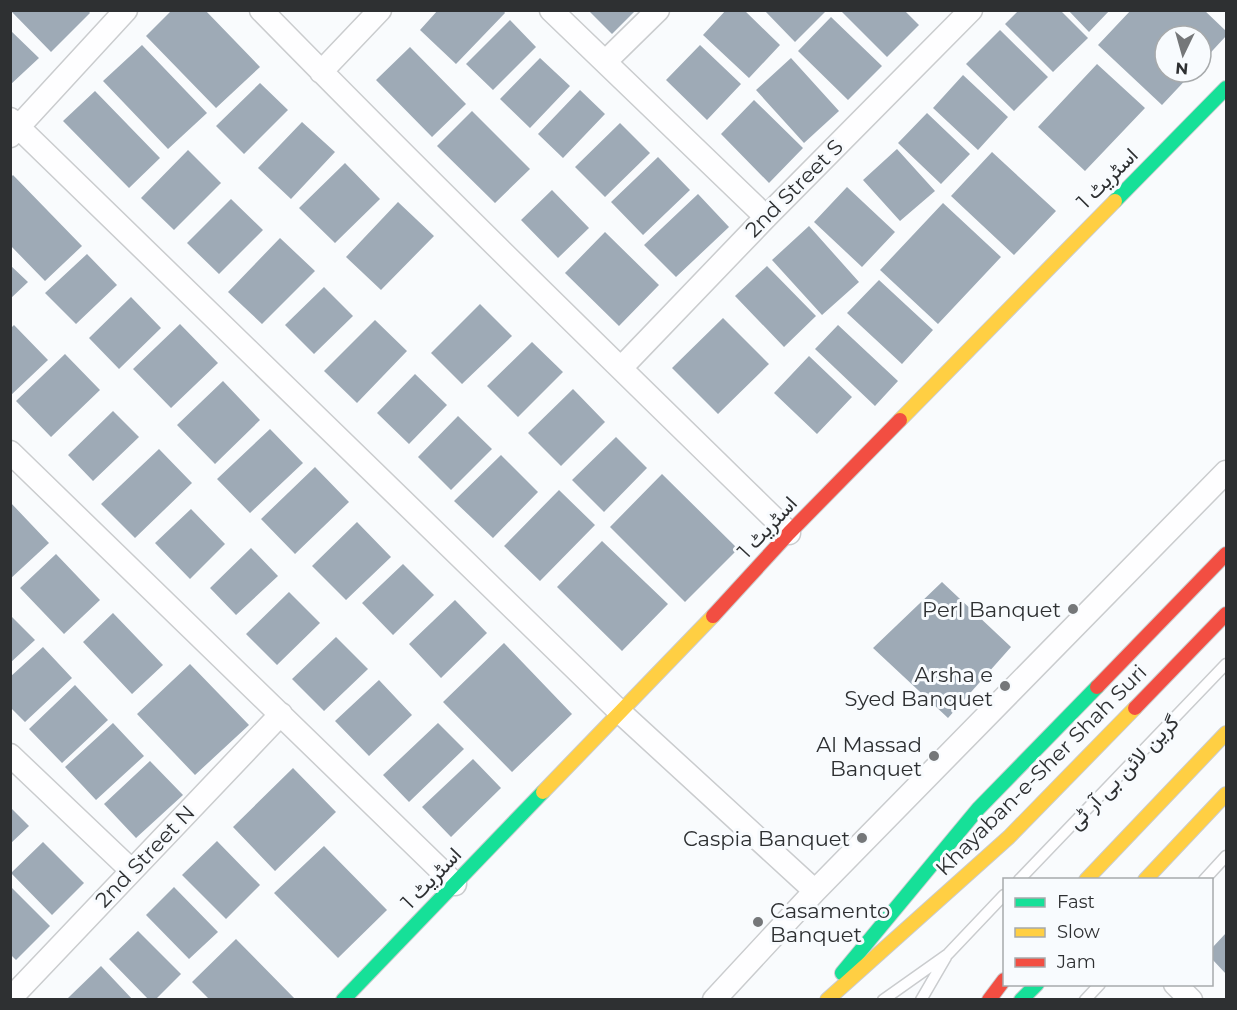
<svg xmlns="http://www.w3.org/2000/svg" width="1237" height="1010" font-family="Montserrat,Vazirmatn,sans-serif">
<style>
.building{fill:#9eaab6}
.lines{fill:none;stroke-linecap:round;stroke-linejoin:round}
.lane-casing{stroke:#caccce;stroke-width:13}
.street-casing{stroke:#caccce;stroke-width:25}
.fast-casing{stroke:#caccce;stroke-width:16}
.slow-casing{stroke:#caccce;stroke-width:16}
.jam-casing{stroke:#caccce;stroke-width:16}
.lane{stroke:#fefeff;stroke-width:10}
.street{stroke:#fefeff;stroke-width:22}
.fast{stroke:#16e098;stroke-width:14}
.slow{stroke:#ffcf43;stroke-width:14}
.jam{stroke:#f24e42;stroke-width:14}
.poi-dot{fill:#757779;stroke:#f8fbfe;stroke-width:2}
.labels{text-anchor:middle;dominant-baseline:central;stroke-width:6;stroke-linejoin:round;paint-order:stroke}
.street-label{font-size:21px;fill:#2e3032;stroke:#f8fbfe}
.poi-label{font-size:21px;fill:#2e3032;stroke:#f8fbfe;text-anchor:end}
</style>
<rect width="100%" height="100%" fill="#f9fbfd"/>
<path class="building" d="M10,10H88L90,13L51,52Z
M172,10H205L260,67L216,108L146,36Z
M438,10H503L505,13L456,64L420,30Z
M588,10H636L612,34Z
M726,10H744L780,45L749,78L703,35Z
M764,10H827L795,42Z
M840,10H904L919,25L887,57Z
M1019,10H1060L1088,38L1053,72L1005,24Z
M1068,10H1110L1089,32Z
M1131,10H1204L1226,31V36L1201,63V36H1165V72H1193L1162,105L1098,45Z
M831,17L882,66L848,100L798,51Z
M510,20L536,47L493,90L466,64Z
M10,30L39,58L10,85Z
M1000,30L1048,77L1014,111L966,64Z
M142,45L207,113L168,149L103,81Z
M700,45L741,84L707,120L666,80Z
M410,47L466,104L432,137L376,80Z
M540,58L570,86L530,128L500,99Z
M791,58L839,111L804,143L756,90Z
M1097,64L1145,108L1085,171L1038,127Z
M963,75L1008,117L978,150L933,108Z
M260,83L288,110L244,154L216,126Z
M580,90L605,114L563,158L538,134Z
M95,91L160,158L129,188L63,121Z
M754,100L803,148L769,183L721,134Z
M472,111L530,169L495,203L437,146Z
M927,113L970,154L941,184L898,143Z
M302,122L335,152L291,199L258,168Z
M620,123L650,153L605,197L575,167Z
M897,149L935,191L900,221L863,180Z
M188,150L221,183L174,230L141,198Z
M992,152L1056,211L1014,255L951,196Z
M658,157L690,190L643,235L611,202Z
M345,163L380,199L335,243L299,208Z
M13,175L82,246L45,281L10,245V178Z
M847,187L895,232L862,267L814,222Z
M552,190L589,228L558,258L521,220Z
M698,194L729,227L676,277L644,245Z
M231,199L263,230L219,274L187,243Z
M398,202L434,236L381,290L346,257Z
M943,203L1001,257L938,324L880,270Z
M809,226L859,282L822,315L772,260Z
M605,232L659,285L619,326L565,273Z
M280,238L315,271L262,324L228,292Z
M87,254L117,285L76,324L45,293Z
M10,265L28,282L10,299Z
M767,266L816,316L784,347L735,296Z
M879,280L933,330L902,364L847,313Z
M324,287L353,316L314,354L285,325Z
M131,297L161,328L119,369L89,338Z
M480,304L512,336L462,384L431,353Z
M723,318L769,364L718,414L672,368Z
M375,320L407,351L357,403L324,371Z
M180,324L218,363L171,408L133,369Z
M14,325L48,360L10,396V329Z
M838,325L898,381L875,406L815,349Z
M532,342L563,372L518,417L487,386Z
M65,354L100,390L51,437L16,401Z
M809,356L852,397L817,434L774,393Z
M415,374L447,405L409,444L377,413Z
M223,381L260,420L215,464L177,425Z
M573,389L605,422L561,466L528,433Z
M113,411L139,437L93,481L68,455Z
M458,416L492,449L451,490L418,457Z
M270,429L303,463L250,513L217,479Z
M616,437L647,468L604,512L572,480Z
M159,449L192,483L135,538L101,504Z
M501,455L538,492L493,538L454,501Z
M315,467L349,502L295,554L261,519Z
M662,474L738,549L685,602L610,527Z
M559,490L595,525L540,581L504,546Z
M10,502L49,543L10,579Z
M191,509L225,544L190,579L155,543Z
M357,522L391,557L346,600L312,566Z
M602,541L668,604L622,651L557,587Z
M251,548L278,576L236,615L210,588Z
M56,554L100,600L64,634L20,588Z
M403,564L434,595L393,635L362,603Z
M942,582L1011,647L948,718L873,648Z
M289,592L320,623L277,665L246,634Z
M455,600L487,633L441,678L409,644Z
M113,613L163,665L132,694L83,642Z
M10,615L35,640L10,663Z
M336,637L368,669L324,711L292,679Z
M504,643L572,714L512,772L443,702Z
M43,647L72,678L25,722L10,707V677Z
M190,664L249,725L195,775L137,714Z
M379,680L412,715L369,756L335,721Z
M75,685L108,720L62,763L29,729Z
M113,723L144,756L96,800L65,767Z
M438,723L464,749L409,802L383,775Z
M473,759L501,788L451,837L422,807Z
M150,761L183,795L136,838L104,804Z
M293,768L336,812L275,871L233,827Z
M10,807L29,826L10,844Z
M217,841L260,885L226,919L182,875Z
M43,842L84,883L52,915L11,873Z
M324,846L387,910L338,958L274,893Z
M10,886L50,926L16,960L10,954Z
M174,887L218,932L189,959L146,915Z
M138,931L181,974L155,1000H149L109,959Z
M1226,933V974L1212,959V948Z
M236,939L296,1000H210L192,982Z
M101,966L133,1000H70L68,998Z"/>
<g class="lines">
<defs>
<path id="lane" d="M1019,880L1226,664
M1204,880L1226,856
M883,1000L948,954L1004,895
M921,1000L946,957
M1085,1000L1100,984"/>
<path id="street" d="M261,10C434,187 612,360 789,533
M551,10L766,217
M605,62L658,10
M321,72L380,10
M10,119L620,712L815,891
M10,136L126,10
M621,368L766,217L971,10
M10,452L455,884
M10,755L131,870
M1175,984L1191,1000
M10,999L281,714
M714,1000L815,891L1226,472"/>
<path id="fast" d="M1115,201L1226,88
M842,973L978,809L1097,687
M343,1000L543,792
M1021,1000L1037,984"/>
<path id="slow" d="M900,420L1115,201
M543,792L713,616
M1086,880L1226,733
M1145,880L1226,794
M827,1000L1009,837L1135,708"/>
<path id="jam" d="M713,616L789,533L900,420
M1097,687L1226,554
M1135,708L1226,614
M989,1000L1004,980"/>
</defs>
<use href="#lane" class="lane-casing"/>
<use href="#street" class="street-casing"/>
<use href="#fast" class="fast-casing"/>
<use href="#slow" class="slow-casing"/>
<use href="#jam" class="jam-casing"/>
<use href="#lane" class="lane"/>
<use href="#street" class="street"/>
<use href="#fast" class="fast"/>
<use href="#slow" class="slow"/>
<use href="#jam" class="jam"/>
</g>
<g class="poi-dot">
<circle cx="1073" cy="609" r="6"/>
<circle cx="1005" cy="686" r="6"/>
<circle cx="934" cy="756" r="6"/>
<circle cx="862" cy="838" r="6"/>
<circle cx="758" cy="922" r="6"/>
</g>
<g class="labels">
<g class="street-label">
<text transform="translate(1107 178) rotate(-45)">اسٹریٹ 1</text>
<text transform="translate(794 188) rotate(-45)">2nd Street S</text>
<text transform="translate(767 527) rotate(-47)">اسٹریٹ 1</text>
<text transform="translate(1041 770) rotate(-45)">Khayaban-e-Sher Shah Suri</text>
<text transform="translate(1123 772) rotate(-46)">گرین لائن بی آر ٹی</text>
<text transform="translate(145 856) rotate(-46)">2nd Street N</text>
<text transform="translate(431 878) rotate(-46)">اسٹریٹ 1</text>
</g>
<g class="poi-label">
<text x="1061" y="609">Perl Banquet</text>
<text x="993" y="674">Arsha e<tspan x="993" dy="24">Syed Banquet</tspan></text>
<text x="922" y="744">Al Massad<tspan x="922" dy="24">Banquet</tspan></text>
<text x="850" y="838">Caspia Banquet</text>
<text x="770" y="910" text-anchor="start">Casamento<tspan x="770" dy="24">Banquet</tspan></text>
</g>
</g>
<rect width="1237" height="1010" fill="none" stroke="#2e3032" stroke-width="24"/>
<rect x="1003" y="878" width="210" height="108" fill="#f8fbfe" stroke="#a7aaac" stroke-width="1.5"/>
<rect x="1015" y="898" width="30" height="9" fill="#16e098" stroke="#a7aaac" stroke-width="1.5"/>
<text x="1057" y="908" font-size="18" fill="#2e3032">Fast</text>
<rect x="1015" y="928" width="30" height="9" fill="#ffcf43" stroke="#a7aaac" stroke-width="1.5"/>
<text x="1057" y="938" font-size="18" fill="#2e3032">Slow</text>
<rect x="1015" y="958" width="30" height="9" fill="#f24e42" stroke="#a7aaac" stroke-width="1.5"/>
<text x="1057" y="968" font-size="18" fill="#2e3032">Jam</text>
<g transform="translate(1183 54) rotate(185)"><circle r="28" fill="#f8fbfe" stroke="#a7aaac" stroke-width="1.5"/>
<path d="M0-4.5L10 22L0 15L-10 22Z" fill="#757779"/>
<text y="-9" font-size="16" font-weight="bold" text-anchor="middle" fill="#2e3032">N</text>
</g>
</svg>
